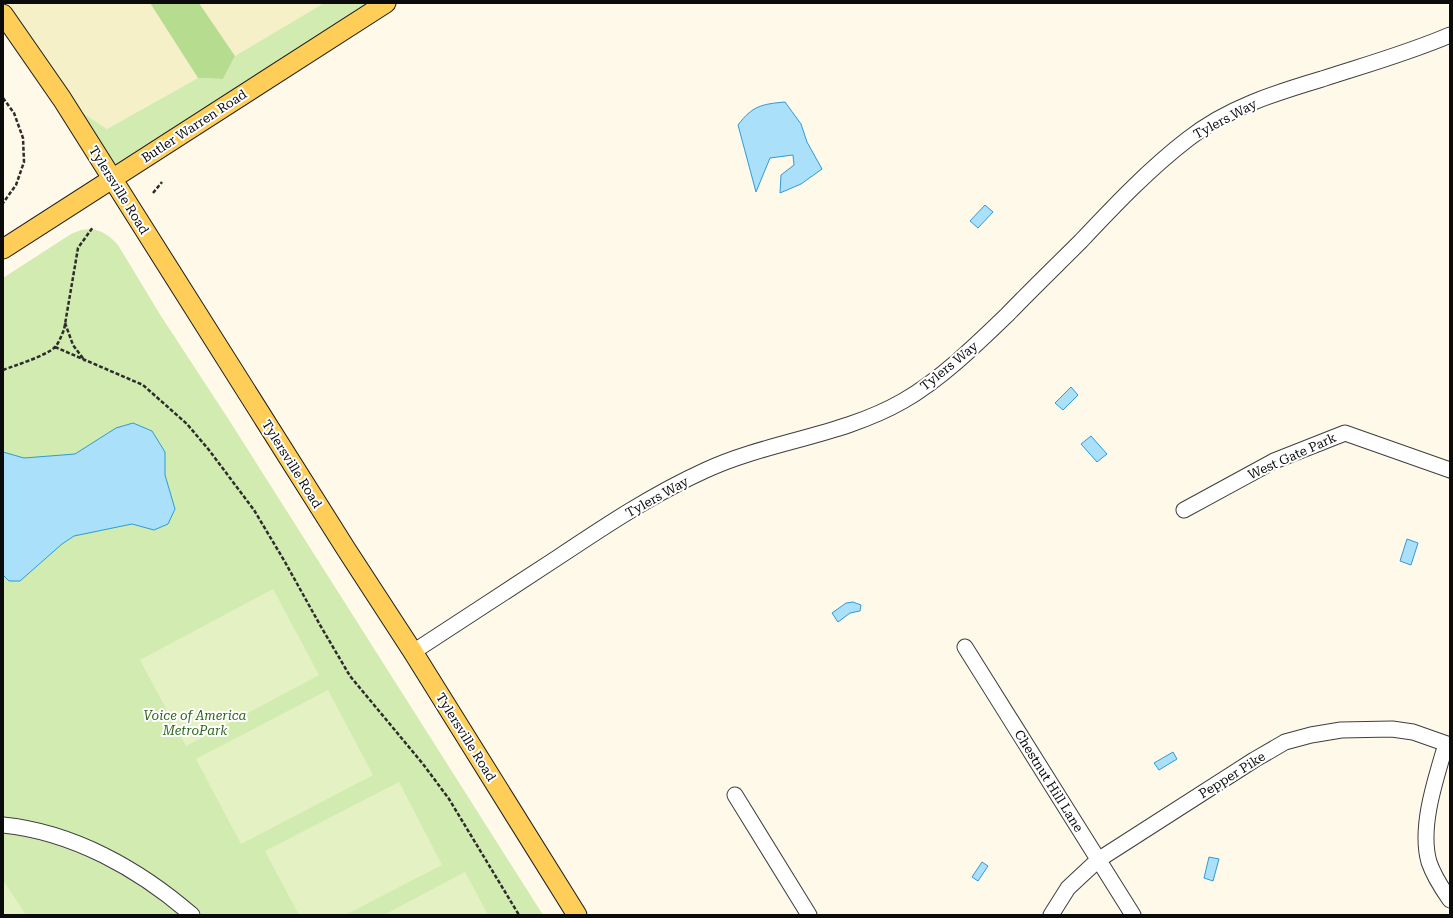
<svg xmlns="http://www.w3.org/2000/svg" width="1453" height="918" font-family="'Roboto Serif',serif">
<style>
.farmland{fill:#f6f0c8}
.green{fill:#d2ebb1}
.forest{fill:#b6dd8f}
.pitch{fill:#e4f2c3}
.water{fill:#aae0fa;stroke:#2d9bd6}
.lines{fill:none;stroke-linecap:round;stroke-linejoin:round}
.minor-casing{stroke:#3e3e3e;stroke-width:17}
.major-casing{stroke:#1c1c1c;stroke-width:21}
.path{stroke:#2d2d2d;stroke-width:2.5;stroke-dasharray:4 2;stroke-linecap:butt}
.minor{stroke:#fff;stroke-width:15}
.major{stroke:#ffce59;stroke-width:19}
.labels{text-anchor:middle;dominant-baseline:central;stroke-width:4;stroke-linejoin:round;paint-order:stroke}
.street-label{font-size:13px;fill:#0b0b0b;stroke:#fff}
.park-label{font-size:13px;font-style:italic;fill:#2d6618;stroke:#fff}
</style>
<rect width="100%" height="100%" fill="#fff9e9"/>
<path class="farmland" d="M3,3H150L198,78L107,129L62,99L3,14Z
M199,3H324L235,56Z"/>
<path class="green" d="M324,3H386L112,179L62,99L107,129L198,78L223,79L235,56Z
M91,229C103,231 110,236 118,245L161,316L229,420L543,915H3V278L71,234L81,230Z"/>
<path class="forest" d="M150,3H199L235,56L223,79L198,78Z"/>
<path class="pitch" d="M273,589L319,675L186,746L140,660Z
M328,690L373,775L241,844L196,759Z
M399,782L442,865L345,915H299L265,851Z
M465,872L488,915H384Z
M5,883L26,915H3V885Z"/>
<path class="water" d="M785,102L801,124L807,142L822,169L801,184L780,193L781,175L794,165L793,155L770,158L756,192L738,125C752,106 762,104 785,102Z
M985,205L993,212L978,228L970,221Z
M1071,387L1078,395L1063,410L1055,403Z
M133,423L152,431L165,452V475L175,509L168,524L154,530L132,524L74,536L62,544L20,581H9L3,575V452L24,458L75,454L116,428Z
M1091,436L1107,454L1097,462L1081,444Z
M1407,539L1418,543L1411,565L1400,561Z
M853,602L861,605L860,611L850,613L838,622L832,613L846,603Z
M1173,752L1177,759L1159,770L1154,763Z
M1209,857L1219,859L1213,881L1204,878Z
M982,862L988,866L978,881L972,877Z"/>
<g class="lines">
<defs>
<path id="minor" d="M1184,510L1274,461L1345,433L1450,470
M965,647L1133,915
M413,652C461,621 509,589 557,558C605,526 653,494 706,470C769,441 842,436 903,401C940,380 976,345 1007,315C1031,290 1056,266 1081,241C1115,205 1149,169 1188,139C1227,108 1275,93 1322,79C1365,65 1408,53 1450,35
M1446,744C1436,778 1419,827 1429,862C1433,874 1443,890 1450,900
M735,795L809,915
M3,825C73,832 139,869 192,915
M1051,915L1068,888L1098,860L1254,760L1285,742L1311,735L1341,730L1392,729L1413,732L1450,745"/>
<path id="major" d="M3,14L62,99L346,549L413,652L577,915
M3,249L386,3"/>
</defs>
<use href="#minor" class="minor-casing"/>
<use href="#major" class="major-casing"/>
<path class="path" d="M3,98L14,113L23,138L24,162L16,185L3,203
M153,193L162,182
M65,323L73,345L85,361
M55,347L143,385L187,424L209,450L254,510L285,562L320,625L350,676L423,764L449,799L519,915
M3,370C16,365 46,356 55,347C59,343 61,336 64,330L78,248L93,227"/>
<use href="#minor" class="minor"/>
<use href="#major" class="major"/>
</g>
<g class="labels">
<g class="street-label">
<text transform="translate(1225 119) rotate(-28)">Tylers Way</text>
<text transform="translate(194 126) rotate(-33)">Butler Warren Road</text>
<text transform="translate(119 190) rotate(58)">Tylersville Road</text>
<text transform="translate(949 366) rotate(-39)">Tylers Way</text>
<text transform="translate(1292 456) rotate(-24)">West Gate Park</text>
<text transform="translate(292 464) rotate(58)">Tylersville Road</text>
<text transform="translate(657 497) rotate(-29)">Tylers Way</text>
<text transform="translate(466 737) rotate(58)">Tylersville Road</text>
<text transform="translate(1232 775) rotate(-32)">Pepper Pike</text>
<text transform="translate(1049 781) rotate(58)">Chestnut Hill Lane</text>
</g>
<g class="park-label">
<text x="195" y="715">Voice of America<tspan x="195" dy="15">MetroPark</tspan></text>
</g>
</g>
<rect width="1453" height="918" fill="none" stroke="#0b0b0b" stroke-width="8"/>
</svg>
